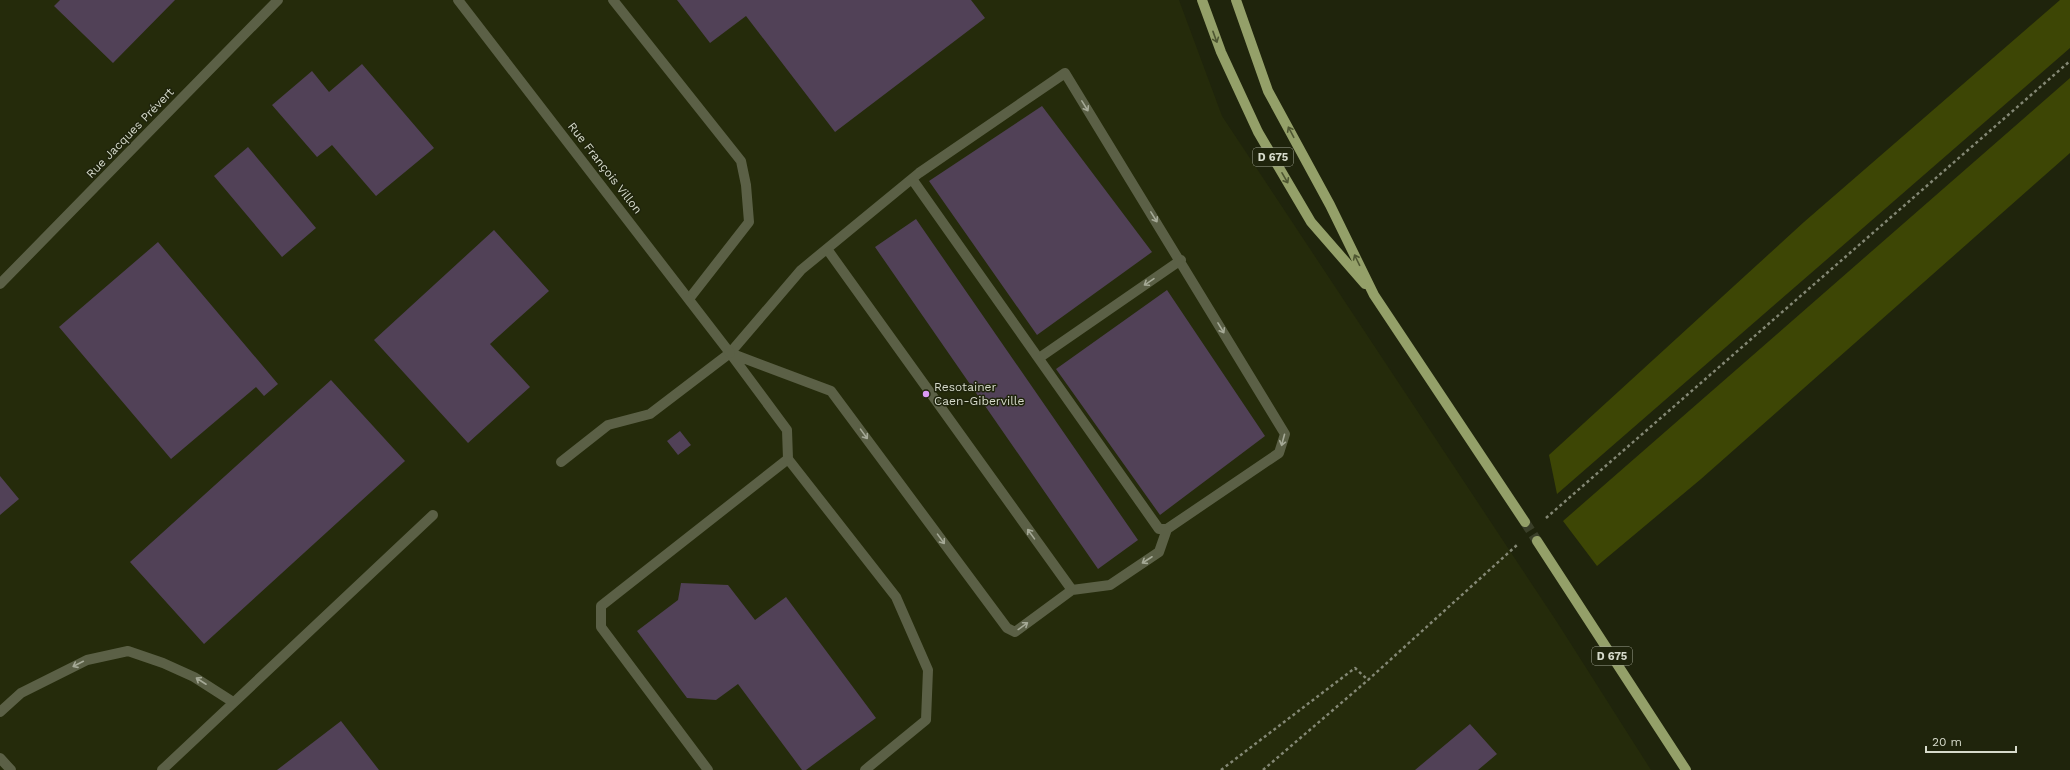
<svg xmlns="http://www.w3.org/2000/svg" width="2070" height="770" font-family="'Work Sans',sans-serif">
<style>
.built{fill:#252b0b}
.green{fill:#3d4605}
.building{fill:#514157}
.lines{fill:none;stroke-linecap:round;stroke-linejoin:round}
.primary-tunnel{stroke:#3a3f29;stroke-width:10;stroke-dasharray:10 5;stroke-linecap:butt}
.path{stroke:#848875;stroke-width:2.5;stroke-dasharray:3 3;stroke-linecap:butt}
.lane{stroke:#5b6046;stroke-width:10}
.street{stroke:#5b6046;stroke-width:10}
.primary{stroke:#94a069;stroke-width:10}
.oneway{stroke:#4e5631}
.oneway2{stroke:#a5a996}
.poi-dot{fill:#db99f5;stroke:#1f240c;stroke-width:1.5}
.labels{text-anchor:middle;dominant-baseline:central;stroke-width:3;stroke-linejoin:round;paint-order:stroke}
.shield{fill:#1f240c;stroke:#9fa392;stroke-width:1}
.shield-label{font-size:11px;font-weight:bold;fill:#d6dacb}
.street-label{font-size:12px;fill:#d6dacb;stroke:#1f240c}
.poi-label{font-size:12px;fill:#d6dacb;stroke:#1f240c;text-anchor:start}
</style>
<rect width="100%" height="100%" fill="#1f240c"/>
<path class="built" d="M0,0H1179L1222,116L1557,622L1651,770H0Z"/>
<path class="green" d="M2060,0H2070V48L1557,494L1549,455L1804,222Z
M2070,78V153L1701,479L1597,566L1563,521Z"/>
<path class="building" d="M60,0H175L113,63L54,6Z
M677,0H971L985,18L835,132L746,16L710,43Z
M362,64L434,148L376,196L332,145L317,157L272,105L312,71L329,92Z
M1042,106L1152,252L1037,335L929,181Z
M248,147L316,228L282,257L214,176Z
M916,219L1138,540L1098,569L875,247Z
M494,230L549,291L490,344L530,387L468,443L374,340Z
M158,242L278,384L264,396L256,387L171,459L59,327Z
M1167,290L1265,436L1160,515L1056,369Z
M331,380L405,461L204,644L130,562Z
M680,431L691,445L678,455L667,441Z
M0,476L19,499L0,515Z
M681,583L728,585L755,620L786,597L876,718L806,770H802L738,684L716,700L687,698L637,631L678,600Z
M341,721L379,770H277Z
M1470,724L1497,754L1478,770H1415Z"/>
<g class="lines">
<path class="primary-tunnel" d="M1525,522L1537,541"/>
<path class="path" d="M1546,518L2070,61
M1221,770L1355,668L1368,680
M1263,770L1368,680L1517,545"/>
<path class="lane" d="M613,0L741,161L746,185L749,222L689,299
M827,249L1072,590L1015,632L1007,628L831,391L730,353L801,270L919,173L1065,73L1285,434L1279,453L1167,529H1159L912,179
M1039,358L1181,260
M561,462L608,425L650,414L730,353L787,430L788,459L896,597L928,670L926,720L865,770
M1072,590L1110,585L1159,552L1167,529
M0,712L21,693L87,660L128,651L163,663L194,677L233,702
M162,770L433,515
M708,770L601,627V606L788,459"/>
<path class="street" d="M458,0L730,353
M0,284L278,0
M0,758L11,770"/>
<path class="primary" d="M1202,0L1221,52L1258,132L1311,222L1365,284
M1236,0L1268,91L1330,205L1374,295L1525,522
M1537,541L1686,770"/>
</g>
<defs><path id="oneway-shaft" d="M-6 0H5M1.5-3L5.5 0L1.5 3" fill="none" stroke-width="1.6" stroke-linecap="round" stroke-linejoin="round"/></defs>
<g class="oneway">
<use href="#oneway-shaft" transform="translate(1215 37) rotate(70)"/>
<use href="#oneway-shaft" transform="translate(1291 132) rotate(-118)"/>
<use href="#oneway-shaft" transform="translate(1285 178) rotate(60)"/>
<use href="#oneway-shaft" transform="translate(1357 260) rotate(-116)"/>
</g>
<g class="oneway2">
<use href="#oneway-shaft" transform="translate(1085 106) rotate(58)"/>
<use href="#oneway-shaft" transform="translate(1154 217) rotate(58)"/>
<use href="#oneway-shaft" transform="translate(1149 282) rotate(146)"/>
<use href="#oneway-shaft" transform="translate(1221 328) rotate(59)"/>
<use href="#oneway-shaft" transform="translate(864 434) rotate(54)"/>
<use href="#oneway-shaft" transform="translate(1283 440) rotate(105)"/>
<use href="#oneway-shaft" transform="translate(1031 534) rotate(-126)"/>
<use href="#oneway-shaft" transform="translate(941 539) rotate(54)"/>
<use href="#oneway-shaft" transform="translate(1147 560) rotate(147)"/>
<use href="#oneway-shaft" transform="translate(1023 626) rotate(-36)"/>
<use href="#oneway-shaft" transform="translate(78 664) rotate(153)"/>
<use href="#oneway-shaft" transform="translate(201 681) rotate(-147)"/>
</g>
<circle class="poi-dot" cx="926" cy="394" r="4"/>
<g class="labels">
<g class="shield">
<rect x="1253" y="148" width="40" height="18" rx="3"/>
<rect x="1592" y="647" width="40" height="18" rx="3"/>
</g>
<g class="shield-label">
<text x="1273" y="157">D 675</text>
<text x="1612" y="656">D 675</text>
</g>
<g class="street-label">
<text transform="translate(130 133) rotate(-46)">Rue Jacques Prévert</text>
<text transform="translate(605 168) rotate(52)">Rue François Villon</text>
</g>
<g class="poi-label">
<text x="934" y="387">Resotainer<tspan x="934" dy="14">Caen-Giberville</tspan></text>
</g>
</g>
<path d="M1926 746v6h90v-6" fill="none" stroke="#d6dacb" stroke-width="2"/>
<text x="1932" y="746" font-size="12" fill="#d6dacb" stroke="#1f240c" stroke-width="3" paint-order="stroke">20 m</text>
</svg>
